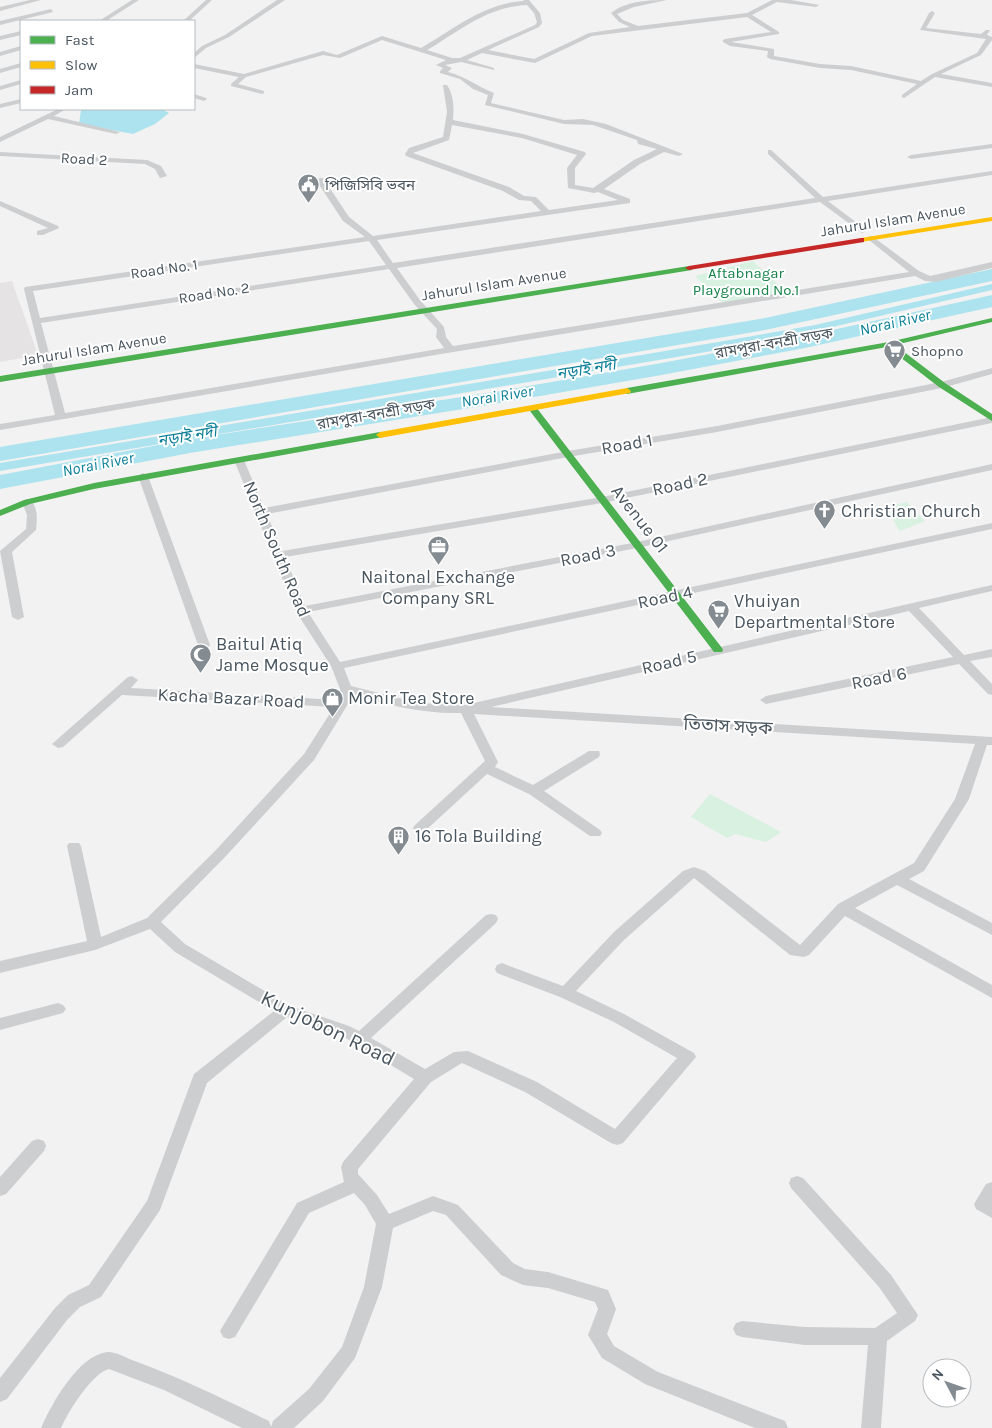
<svg xmlns="http://www.w3.org/2000/svg" width="992" height="1428" font-family="Karla,'Noto Sans Bengali',sans-serif">
<style>
.education{fill:#e5e3e4}
.green{fill:#d8f1e0}
.water{fill:#ace3ee}
.lines{fill:none;stroke-linecap:round;stroke-linejoin:round}
.canal{fill:#ace3ee;fill-rule:evenodd}
.river{fill:#ace3ee;fill-rule:evenodd}
.street{fill:#ccced0;fill-rule:evenodd}
.fast{fill:#4caf50;fill-rule:evenodd}
.slow{fill:#ffc107;fill-rule:evenodd}
.jam{fill:#c62828;fill-rule:evenodd}
.labels{text-anchor:middle;dominant-baseline:central;stroke-width:4;stroke-linejoin:round;paint-order:stroke}
.far-street-label{font-size:15px;fill:#49555f;stroke:#fff}
.far-poi-label{font-size:15px;fill:#49555f;stroke:#fff;text-anchor:start}
.far-park-label{font-size:15px;fill:#178349;stroke:#fff}
.far-water-label{font-size:16px;font-style:italic;fill:#0c8098;stroke:#fff}
.street-label{font-size:18px;fill:#49555f;stroke:#fff}
.poi-label{font-size:18px;fill:#49555f;stroke:#fff;text-anchor:start}
.near-street-label{font-size:21px;fill:#49555f;stroke:#fff}
</style>
<rect width="100%" height="100%" fill="#f3f2f2"/>
<path class="education" d="M12,281L38,355L0,362V283Z"/>
<path class="green" d="M753,261L787,293L724,304L695,276Z
M907,502L925,521L900,531L885,507Z
M710,794L781,832L766,842L735,834L727,838L691,817Z"/>
<path class="water" d="M84,109H162L169,113L155,124L133,134L79,124L81,110Z"/>
<g class="lines">
<path class="canal" d="M992,284V290L815,331L718,350L0,471V463L718,342L815,325Z"/>
<path class="river" d="M992,269V281L765,330L0,461V447L765,318Z
M992,295V307L805,348L656,376L494,404L190,453L0,489V475L190,439L494,392L656,364L805,336Z"/>
<path class="street" d="M30,0H41L0,11V7Z
M132,0H139L106,21H99Z
M206,0H212L189,21H183Z
M277,0H285L229,37L206,48L194,58V53L202,46L225,35Z
M523,0H529L540,13L542,23L539,27L488,50L534,59L589,33L630,27L619,22L611,13C626,1 648,0 667,0L634,7L617,14L623,20L638,26L747,13L772,0H791L819,5L816,7L777,2L752,15L779,32V34L731,42L774,49V56L820,64L851,66L921,81L932,74L977,53L986,39L920,30L929,13L932,11L935,13L926,28L981,34L986,30H990L987,35L992,37V40L981,55L941,74L992,83V87L935,77L904,98L902,97V95L917,84L851,70L820,68L770,59L767,57L768,51L730,46L723,42V40L725,39L771,32L747,17L592,36L535,63L482,53L467,60L494,68V70L461,62L445,65L452,68L448,72C467,77 476,86 494,93L491,103L564,120L583,119L606,124L683,154L679,156L664,152L640,164L604,189L630,199V203L377,240L393,263L815,198L768,154V150H771L823,197L992,171V175L828,201L865,229L866,231L862,233L820,202L397,268L420,300L444,327L446,337L453,346L909,272L869,240V236H872L919,271L930,276L992,262V268L936,282L925,281L915,276L441,354L0,430V424L55,415L24,289L25,287L365,237L343,221L316,180L320,178H323L349,217L373,236L541,211L531,201L519,200L503,191L406,156L405,154L409,148L443,137L447,112L443,85H447C454,96 454,107 453,120L523,134L585,152L586,154L575,168V185L593,188L634,160L657,149L638,144L637,140L593,125L564,124L485,105L488,95L473,89L460,79L440,73V71L443,68L436,65L446,60L382,40L340,58L323,55L246,77L238,84L264,91V93L262,94L231,86V84L239,77L194,68V64L244,74L323,51L337,55L382,36L421,48C454,29 484,3 524,1ZM527,5L534,13L537,22L535,25L460,58H452L427,50C461,30 486,7 527,5ZM452,125L522,138L577,155L567,168L568,188L594,193L598,192L618,200L549,210L536,197L524,196L509,187L413,153L449,140ZM369,241L386,265L40,318L33,291ZM389,269L414,304L437,329L436,337L444,348L65,413L41,323Z
M51,9L53,12L0,25V21Z
M21,31V35L0,40V36Z
M21,46V50L0,56V52Z
M21,63V67L0,73V69Z
M21,80V84L0,90V86Z
M194,94L206,98L207,99L204,101L194,98Z
M21,99V103L0,108V104Z
M58,109H66L54,116L120,132L116,134L48,119L0,142V137Z
M992,144V148L911,159L907,157L911,155Z
M0,152L147,160L161,166L167,176L160,178L155,169L145,164L0,156Z
M0,201L58,226L59,228L43,235H37V231L48,228L0,206Z
M992,368V374L942,388L717,432L568,457L267,514L282,551L602,497L992,417V423L602,503L285,557L305,606L637,542L992,464V470L637,548L308,612L340,662L992,523V529L344,668L351,686L419,703L465,705L992,585V591L919,608L964,655L992,649V657L970,661L992,684V695L988,694L959,664L766,704L760,700L766,696L953,657L909,611L491,707L992,737V745H987L969,799L924,871L909,879L992,923V935L897,885L855,908L992,985V998L845,916L809,955L804,957L790,955L694,878L624,940L576,991L624,1014L694,1053L696,1057L623,1143L617,1145L611,1143L525,1092L462,1063L431,1082L358,1169V1174L377,1195L389,1214L433,1196L458,1205L513,1263L525,1269L548,1272L608,1290L616,1309L607,1334L614,1346L658,1372L785,1421L788,1428H755L645,1384L602,1358L588,1335L598,1309L595,1302L548,1288L523,1285L501,1275L446,1215L433,1211L393,1228L382,1287L355,1358L323,1401L294,1428H242L164,1390L109,1369C92,1373 68,1412 61,1428H41C52,1403 78,1356 107,1352C114,1351 125,1357 132,1360C179,1377 224,1399 269,1421L271,1427L273,1421L309,1389L342,1347L364,1287L376,1224L365,1205L354,1193L309,1213L235,1337L229,1339L223,1337L220,1331L297,1203L344,1182L341,1167L343,1162L414,1079L339,1034L287,1017L207,1083L160,1210L101,1297L80,1307L67,1320L7,1399L0,1402V1378L55,1308L68,1295L89,1285L147,1201L194,1074L274,1011L175,952L150,929L95,950L0,973V961L87,941L67,846L69,843H79L81,846L101,937L147,918L216,850L304,754L334,707L122,695L63,747L58,748L52,744L128,677L132,676L138,680L131,688L337,700L340,689L331,666L295,610L234,460L235,458H243L244,460L264,508L568,451L717,426L941,382ZM351,694C387,705 423,714 461,713L485,761L415,825L413,828L415,831H425L487,774L529,794L590,836H600L602,833L600,830L544,791L599,757L600,754L599,751H589L533,785L495,767L498,762L474,714L975,744L955,799L914,863L838,904L800,945L705,871L694,867L683,871L614,932L563,986L507,965L502,963L497,965L495,969L497,973L560,997L614,1022L677,1058L615,1129L537,1082L468,1051L454,1052L425,1069L371,1038L496,923L498,919L496,915L491,914L486,915L359,1031L349,1026L290,1006L185,944L161,922L226,856L314,760L348,704Z
M143,473L148,476L210,645L208,648L204,649L198,645L138,476Z
M27,499C39,503 37,520 36,530L12,552L24,617L18,620L12,617L0,551L26,529L27,515L22,502Z
M58,1003L63,1005L66,1009L63,1013L0,1030V1018Z
M38,1139L44,1141L46,1146L44,1151L6,1194L0,1196V1177L32,1141Z
M797,1176L803,1178L891,1275L918,1315L915,1321L887,1341L881,1428H861L868,1345H805L742,1337L736,1335L733,1329L736,1323L742,1321L805,1327L875,1328L897,1313L879,1287L791,1188L789,1183L791,1178Z
M992,1182V1218L976,1209L974,1204L986,1184Z"/>
<path class="fast" d="M689,266H692V270L0,382V376Z
M992,318V322L895,345L945,383L992,414V421L939,387L887,347L627,394L623,391L627,388L889,342Z
M533,406L536,407L722,648L723,650L722,652H714L530,411V407Z
M380,432L384,435L383,437L94,489L30,504L0,516V510L24,500L94,483Z"/>
<path class="slow" d="M992,217V221L861,242L857,240L861,238Z
M627,388L631,391L630,393L380,438L376,435L380,432Z"/>
<path class="jam" d="M861,238H864V242L689,270L685,268L689,266Z"/>
</g>
<defs>
<symbol id="civic-pin" viewBox="-11 -11 22 30"><path d="M0 17L-7.5 6A9.5 9.5 0 1 1 7.5 6Z" fill="#848c92" stroke="#fff"/><path d="M-.6-6.5H3V-4.5H.6V-3L4-1V1h2V6H-6V1h2V-1L-.6-3ZM-1.2 2.5V6h2.4V2.5Z" fill="#fff"/></symbol>
<symbol id="supermarket-pin" viewBox="-11 -11 22 30"><path d="M0 17L-7.5 6A9.5 9.5 0 1 1 7.5 6Z" fill="#848c92" stroke="#fff"/><path d="M-6-5.5h2.5l.6 2H6L4.5 2H-2.5L-4.4-4H-6ZM-1.5 3.2a1.3 1.3 0 1 0 .1 0ZM3 3.2a1.3 1.3 0 1 0 .1 0Z" fill="#fff"/></symbol>
<symbol id="church-pin" viewBox="-11 -11 22 30"><path d="M0 17L-7.5 6A9.5 9.5 0 1 1 7.5 6Z" fill="#848c92" stroke="#fff"/><path d="M-1.2-6h2.4v3.5h3.3v2.4h-3.3V6h-2.4V-.1h-3.3v-2.4h3.3Z" fill="#fff"/></symbol>
<symbol id="office-pin" viewBox="-11 -11 22 30"><path d="M0 17L-7.5 6A9.5 9.5 0 1 1 7.5 6Z" fill="#848c92" stroke="#fff"/><path d="M-6-3h4V-5.5h4V-3h4V5H-6ZM-1-4.5V-3h2v-1.5ZM-6 0V1H6V0Z" fill="#fff"/></symbol>
<symbol id="mosque-pin" viewBox="-11 -11 22 30"><path d="M0 17L-7.5 6A9.5 9.5 0 1 1 7.5 6Z" fill="#848c92" stroke="#fff"/><path d="M3.5-4.9A6 6 0 1 0 3.5 4.9A5 5 0 1 1 3.5-4.9Z" fill="#fff"/></symbol>
<symbol id="shop-pin" viewBox="-11 -11 22 30"><path d="M0 17L-7.5 6A9.5 9.5 0 1 1 7.5 6Z" fill="#848c92" stroke="#fff"/><path d="M-5-2.5h2.3a2.7 3.5 0 0 1 5.4 0H5L5.5 6h-11ZM-1.5-2.5h3a1.5 2.3 0 0 0-3 0Z" fill="#fff"/></symbol>
<symbol id="building-pin" viewBox="-11 -11 22 30"><path d="M0 17L-7.5 6A9.5 9.5 0 1 1 7.5 6Z" fill="#848c92" stroke="#fff"/><path d="M-4-6H4V6H1V3H-1V6H-4ZM-2.5-4.3h1.7v1.8h-1.7ZM.8-4.3h1.7v1.8H.8ZM-2.5-1h1.7V.8h-1.7ZM.8-1h1.7V.8H.8Z" fill="#fff"/></symbol>
</defs>
<g fill-rule="evenodd">
<use href="#civic-pin" x="296" y="172" width="25" height="34"/>
<use href="#supermarket-pin" x="882" y="338" width="25" height="34"/>
<use href="#church-pin" x="812" y="498" width="25" height="34"/>
<use href="#office-pin" x="426" y="534" width="25" height="34"/>
<use href="#supermarket-pin" x="706" y="598" width="25" height="34"/>
<use href="#mosque-pin" x="188" y="642" width="25" height="34"/>
<use href="#shop-pin" x="320" y="686" width="25" height="34"/>
<use href="#building-pin" x="386" y="824" width="25" height="34"/>
</g>
<g class="labels">
<g class="far-street-label">
<text transform="translate(84 159) rotate(3)">Road 2</text>
<text transform="translate(893 220) rotate(-9)">Jahurul Islam Avenue</text>
<text transform="translate(164 269) rotate(-8)">Road No. 1</text>
<text transform="translate(494 284) rotate(-9)">Jahurul Islam Avenue</text>
<text transform="translate(214 293) rotate(-9)">Road No. 2</text>
<text transform="translate(774 343) rotate(-10)">রামপুরা-বনশ্রী সড়ক</text>
<text transform="translate(94 349) rotate(-9)">Jahurul Islam Avenue</text>
<text transform="translate(376 414) rotate(-10)">রামপুরা-বনশ্রী সড়ক</text>
</g>
<g class="far-poi-label">
<text x="325" y="185">পিজিসিবি ভবন</text>
<text x="911" y="351">Shopno</text>
</g>
<g class="far-park-label">
<text x="746" y="273">Aftabnagar<tspan x="746" dy="17">Playground No.1</tspan></text>
</g>
<g class="far-water-label">
<text transform="translate(895 322) rotate(-13)">Norai River</text>
<text transform="translate(586 369) rotate(-10)">নড়াই নদী</text>
<text transform="translate(497 396) rotate(-9)">Norai River</text>
<text transform="translate(187 436) rotate(-10)">নড়াই নদী</text>
<text transform="translate(98 464) rotate(-11)">Norai River</text>
</g>
<g class="street-label">
<text transform="translate(627 444) rotate(-10)">Road 1</text>
<text transform="translate(680 484) rotate(-12)">Road 2</text>
<text transform="translate(640 519) rotate(52)">Avenue 01</text>
<text transform="translate(277 549) rotate(67)">North South Road</text>
<text transform="translate(588 555) rotate(-11)">Road 3</text>
<text transform="translate(665 597) rotate(-12)">Road 4</text>
<text transform="translate(669 662) rotate(-13)">Road 5</text>
<text transform="translate(879 678) rotate(-11)">Road 6</text>
<text transform="translate(231 698) rotate(3)">Kacha Bazar Road</text>
<text transform="translate(728 726) rotate(3)">তিতাস সড়ক</text>
</g>
<g class="poi-label">
<text x="841" y="511">Christian Church</text>
<text x="438" y="577" text-anchor="middle">Naitonal Exchange<tspan x="438" dy="21">Company SRL</tspan></text>
<text x="734" y="601">Vhuiyan<tspan x="734" dy="21">Departmental Store</tspan></text>
<text x="216" y="644">Baitul Atiq<tspan x="216" dy="21">Jame Mosque</tspan></text>
<text x="348" y="698">Monir Tea Store</text>
<text x="415" y="836">16 Tola Building</text>
</g>
<g class="near-street-label">
<text transform="translate(328 1028) rotate(26)">Kunjobon Road</text>
</g>
</g>
<rect x="20" y="20" width="175" height="90" fill="#ffffff" stroke="#b6bbbf"/>
<rect x="30" y="36" width="25" height="8" fill="#4caf50" stroke="#b6bbbf"/>
<text x="65" y="45" font-size="15" fill="#49555f">Fast</text>
<rect x="30" y="61" width="25" height="8" fill="#ffc107" stroke="#b6bbbf"/>
<text x="65" y="70" font-size="15" fill="#49555f">Slow</text>
<rect x="30" y="86" width="25" height="8" fill="#c62828" stroke="#b6bbbf"/>
<text x="65" y="95" font-size="15" fill="#49555f">Jam</text>
<g transform="translate(947 1383) rotate(311)"><circle r="24" fill="#ffffff" stroke="#b6bbbf"/>
<path d="M0-4L9 19L0 12L-9 19Z" fill="#848c92"/>
<text y="-8" font-size="14" font-weight="bold" text-anchor="middle" fill="#49555f">N</text>
</g>
</svg>
